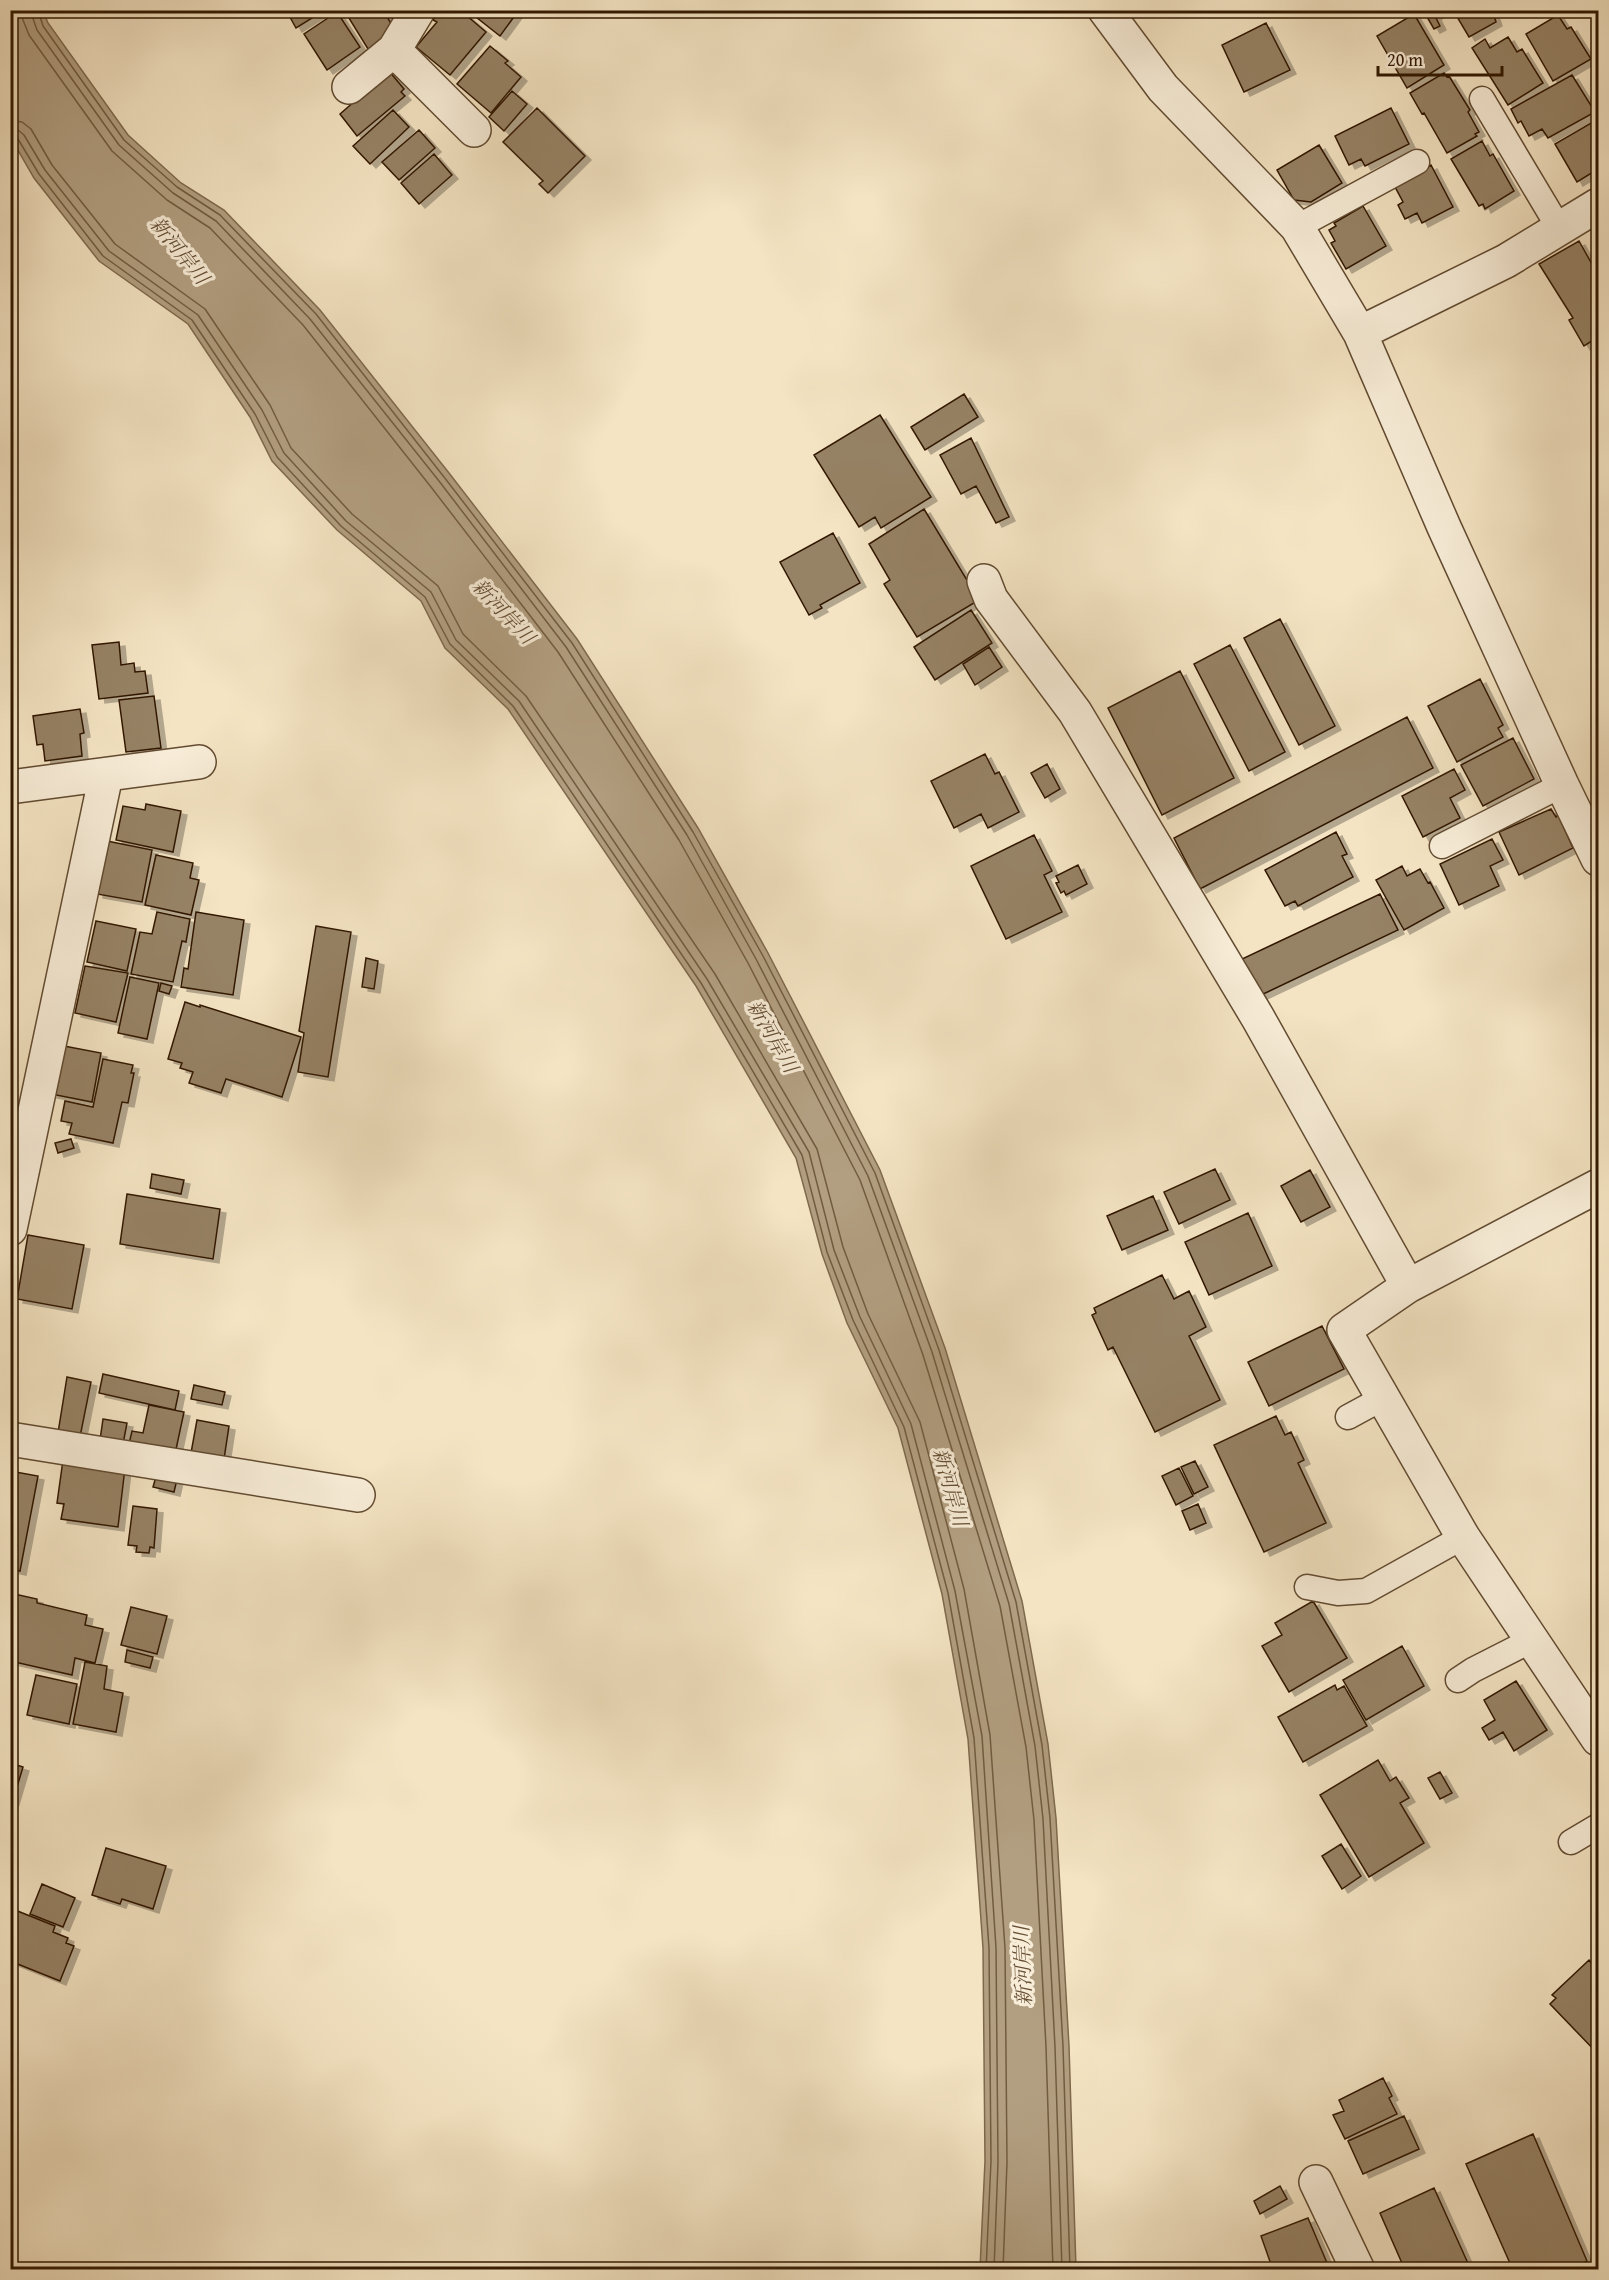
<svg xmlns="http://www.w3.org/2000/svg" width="1609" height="2280" font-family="'Gentium Book Plus','Noto Serif JP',serif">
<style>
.water{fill:#b29f81;stroke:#7e694d;stroke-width:1.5}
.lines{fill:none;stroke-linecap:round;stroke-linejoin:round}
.shore{stroke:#725c40;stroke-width:1.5}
.building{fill:#968265;stroke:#311800;stroke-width:1.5;filter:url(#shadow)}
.service-casing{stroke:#624b31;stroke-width:27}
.minor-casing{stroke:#624b31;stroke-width:36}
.service{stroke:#f8edd8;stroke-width:24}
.minor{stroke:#f8edd8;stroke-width:33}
.labels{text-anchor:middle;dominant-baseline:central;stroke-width:6;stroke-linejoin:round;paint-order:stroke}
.water-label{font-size:20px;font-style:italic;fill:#654e34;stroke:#f8edd8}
</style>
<defs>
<filter id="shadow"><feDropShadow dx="6" dy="4" stdDeviation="0" flood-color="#0004"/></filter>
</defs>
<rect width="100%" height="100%" fill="#f4e4c3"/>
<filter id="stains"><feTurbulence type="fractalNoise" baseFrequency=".00333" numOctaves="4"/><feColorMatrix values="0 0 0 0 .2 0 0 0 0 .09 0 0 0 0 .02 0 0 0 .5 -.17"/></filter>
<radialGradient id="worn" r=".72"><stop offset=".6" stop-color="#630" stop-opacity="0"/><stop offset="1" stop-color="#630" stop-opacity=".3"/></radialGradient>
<path class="water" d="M10,11H43L48,23L128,135L181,183L224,210L320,310L449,473L577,639L698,828L768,953L880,1170L945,1348L1022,1601L1048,1744L1056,1818L1069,2046L1076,2269H980L985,2161L983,1948L968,1739L942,1594L898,1428L847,1323L822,1254L796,1158L696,986L508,709L445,648L421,601L337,530L272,461L250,417L188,324L99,261L34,178L11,138Z"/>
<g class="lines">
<path class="shore" d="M21,10L23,20L29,35L112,151L167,200L210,228L303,325L431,487L558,652L679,840L748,963L860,1180L923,1355L1000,1606L1026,1747L1034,1820L1046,2047L1053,2270
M30,10L37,30L119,145L173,193L216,221L310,319L439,481L566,647L687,835L756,959L868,1176L932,1352L1009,1604L1035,1746L1043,1819L1055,2047L1062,2270
M38,10L43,26L124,140L177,187L220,215L316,314L444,477L572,643L693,832L763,956L875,1173L939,1350L1016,1602L1042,1745L1050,1818L1063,2046L1070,2270
M10,120L22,122L31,129L52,165L115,244L205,309L270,405L291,448L352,514L438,586L463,634L526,696L715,974L817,1149L843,1247L868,1314L920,1422L964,1589L990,1735L1005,1948L1007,2162L1003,2270
M10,129L18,130L24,135L45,170L109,251L198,315L262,410L284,453L346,521L431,592L456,640L519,701L707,979L809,1152L834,1250L860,1317L911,1424L955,1591L982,1736L996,1948L998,2162L994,2270
M10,137L18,139L39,174L103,256L192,320L255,414L277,457L341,526L425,597L450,644L513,706L701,983L802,1155L827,1252L853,1320L904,1427L948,1593L974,1738L989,1948L991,2161L986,2270"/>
</g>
<path class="building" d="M286,10H325L296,28Z
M344,10H383L395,30L368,49Z
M441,10H460L486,32L450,75L416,47L437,22L433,20Z
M467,10H519L500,36Z
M1423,10H1442L1435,16L1440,26L1434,29Z
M1453,10H1492L1496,22L1469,37Z
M337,12L360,47L327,70L304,34Z
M1414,14L1444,65L1407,88L1377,36Z
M1558,15L1567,29L1571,27L1591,59L1553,81L1526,34Z
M1266,23L1290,70L1244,92L1222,45Z
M1508,37L1517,52L1522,49L1543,83L1508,105L1472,48L1485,39L1490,48Z
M490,46L508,61L505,63L521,77L491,113L457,84Z
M389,71L404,89L401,92L405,96L357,136L340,114Z
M1444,73L1447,77L1449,76L1470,110L1468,112L1479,132L1475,134L1477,136L1447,153L1424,113L1422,114L1410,93Z
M1572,75L1595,112L1548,138L1542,129L1529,136L1521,121L1518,123L1511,109Z
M512,91L527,104L504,131L489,117Z
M537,108L585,156L548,193L539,184L543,181L503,142Z
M1391,108L1409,144L1365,166L1361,159L1349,165L1335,136Z
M393,110L409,127L370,164L353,146Z
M1598,119V169L1577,182L1555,144Z
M419,130L435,148L399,180L382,162Z
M1482,141L1490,156L1493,154L1514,191L1485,209L1483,204L1479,206L1451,159Z
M1319,145L1342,183L1311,202L1294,200L1277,170Z
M434,154L452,175L419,204L401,183Z
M1431,165L1453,207L1422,223L1417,213L1405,219L1398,205L1403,202L1394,185Z
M1363,206L1386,246L1346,269L1331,243L1335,241L1329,230L1336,226L1334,223Z
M1579,241L1598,275V337L1584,346L1569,320L1573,318L1539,264Z
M964,394L978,417L925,450L911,427Z
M880,415L931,497L881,528L875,517L859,527L814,455Z
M971,438L1009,517L996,523L976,486L961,494L940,455Z
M924,509L979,600L917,637L884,584L890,580L869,544Z
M833,533L860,583L820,605L822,608L809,615L780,562Z
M971,610L992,643L935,680L914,647Z
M1280,619L1335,726L1299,745L1244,638Z
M119,642L121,665L134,663L135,672L145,671L148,693L99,699L92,645Z
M1230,645L1285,752L1249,771L1194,664Z
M989,647L1002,667L975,685L963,664Z
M1180,671L1234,778L1162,815L1108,708Z
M1480,679L1503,725L1498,728L1503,737L1457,762L1428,706Z
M154,696L161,748L126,752L119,700Z
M80,709L84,733L80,734L82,756L45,761L43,744L37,745L33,716Z
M1407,717L1433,768L1200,889L1174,838Z
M1513,738L1534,779L1483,806L1461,765Z
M985,754L995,774L999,772L1019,812L988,828L981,814L954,828L931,781Z
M1047,764L1060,789L1045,798L1031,773Z
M1454,769L1465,790L1450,798L1460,818L1423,837L1402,796Z
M146,804L181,811L173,852L116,840L123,806L145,810Z
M1551,809L1556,817L1558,815L1573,848L1519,875L1499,832Z
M1336,832L1347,854L1342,856L1353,877L1298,906L1295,901L1285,906L1265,870Z
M1034,835L1052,871L1044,875L1062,912L1006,939L971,866Z
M1492,839L1503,860L1490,866L1499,886L1459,905L1440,864Z
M107,841L152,850L142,902L97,894Z
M156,855L193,863L190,878L199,880L191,915L145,905Z
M1078,865L1087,884L1066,895L1064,891L1061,893L1056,883L1059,882L1056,876Z
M1402,866L1407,876L1420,869L1428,883L1430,882L1444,908L1404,930L1376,880Z
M1380,894L1398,930L1259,996L1242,959Z
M157,912L190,919L186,942L182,941L173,982L131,974L140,932L152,934Z
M196,912L244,920L233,995L181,987L184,968L188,969Z
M96,921L136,929L127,971L87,962Z
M316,926L351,932L328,1077L298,1072L304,1033L299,1031Z
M366,958L378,961L374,989L362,987Z
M85,966L128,973L116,1022L75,1013Z
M130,977L159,983L147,1039L118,1033Z
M161,983L172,986L169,994L159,991Z
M185,1002L200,1007V1005L301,1037L282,1097L226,1079L221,1093L189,1083L193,1072L180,1068L182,1063L168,1059Z
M64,1046L101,1053L92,1102L51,1094Z
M103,1059L133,1065L131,1073H134L128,1103L122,1102L113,1143L69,1134L72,1123L61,1121L65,1101L93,1107Z
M71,1139L74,1148L58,1153L55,1143Z
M1215,1169L1230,1200L1179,1224L1164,1192Z
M1310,1170L1330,1207L1301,1222L1281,1186Z
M152,1174L184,1180L181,1194L150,1188Z
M127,1194L220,1209L213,1259L120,1244Z
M1153,1196L1168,1230L1122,1250L1107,1216Z
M1248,1213L1272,1266L1209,1295L1185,1242Z
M28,1235L84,1245L72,1309L17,1299Z
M1162,1275L1174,1299L1189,1291L1206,1327L1189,1336L1220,1400L1155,1432L1113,1347L1108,1350L1092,1315L1096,1313L1094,1308Z
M1322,1326L1344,1369L1269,1406L1248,1362Z
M103,1374L179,1391L175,1410L99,1393Z
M67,1377L91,1382L80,1437L58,1433Z
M194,1385L225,1392L222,1405L191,1399Z
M149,1405L184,1412L175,1454L129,1444L132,1431L143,1433Z
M1276,1416L1285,1435L1291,1432L1304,1460L1298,1463L1326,1523L1264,1552L1214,1445Z
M103,1419L127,1423L123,1444L100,1440Z
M197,1420L229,1426L224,1459L191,1453Z
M63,1460L125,1468L118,1527L61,1519L64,1504L57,1503Z
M1195,1461L1208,1487L1194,1494L1181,1467Z
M1179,1468L1193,1496L1176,1505L1162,1476Z
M158,1470L178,1475L174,1492L153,1487Z
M10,1471L38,1476L20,1571L10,1569Z
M1198,1504L1206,1523L1190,1530L1182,1511Z
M133,1506L157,1509L154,1548L150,1547L149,1553L136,1552L137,1546L128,1545Z
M10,1593L37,1599V1603L87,1615L85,1625L103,1629L95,1663L75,1658L72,1675L10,1661Z
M1313,1601L1347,1658L1289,1692L1262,1646L1282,1635L1275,1623Z
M131,1607L167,1616L157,1654L121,1645Z
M1402,1646L1424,1686L1366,1720L1343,1680Z
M127,1650L153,1657L150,1668L125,1662Z
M85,1662L107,1666L104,1689L123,1693L116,1732L73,1724Z
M36,1675L77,1684L69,1724L27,1715Z
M1516,1681L1547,1730L1514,1751L1503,1732L1489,1740L1482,1728L1495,1720L1484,1700Z
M1335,1685L1337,1690L1344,1686L1367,1726L1303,1762L1278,1717Z
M1378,1760L1390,1781L1396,1777L1409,1798L1400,1803L1424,1843L1369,1877L1320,1795Z
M10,1763L23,1767L11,1807L10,1806Z
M1440,1772L1452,1793L1440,1799L1428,1778Z
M1341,1844L1361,1876L1342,1889L1322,1856Z
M106,1848L166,1866L153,1909L122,1899L120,1904L92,1895Z
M42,1884L75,1898L63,1927L30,1914Z
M15,1910L55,1926L53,1932L68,1938L66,1943L74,1946L60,1981L10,1961V1921Z
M1589,1960L1598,1971V2054L1550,2004L1556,1998L1552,1995Z
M1383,2078L1392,2096L1389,2098L1397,2114L1345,2139L1333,2115L1344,2111L1339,2100Z
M1404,2116L1419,2149L1363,2174L1348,2141Z
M1533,2134L1587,2261L1567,2270H1513L1466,2164Z
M1280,2186L1287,2199L1260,2214L1254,2201Z
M1434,2188L1471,2270H1405L1380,2213Z
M1308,2218L1330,2270H1273L1261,2236Z"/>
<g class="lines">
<defs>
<path id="service" d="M1482,99L1559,228
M1297,227L1417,162
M1442,846L1562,785
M1348,1417L1383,1398
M1307,1587L1338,1593L1366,1591L1463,1537
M1458,1680L1473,1670L1532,1640
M1571,1842L1598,1826"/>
<path id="minor" d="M1105,10L1163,88L1297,227L1360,333L1444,527L1562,785L1598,859
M394,50L474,130
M349,87L394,50L417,12
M1360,333L1506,261L1598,205
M984,581L991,599L1075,712L1258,1018L1408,1286
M10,787L199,762
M1598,1186L1408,1286L1344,1330L1463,1537L1598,1739
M10,1229L106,775
M10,1439L358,1495
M1316,2182L1358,2270"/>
</defs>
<use href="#service" class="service-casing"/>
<use href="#minor" class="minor-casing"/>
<use href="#service" class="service"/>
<use href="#minor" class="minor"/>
</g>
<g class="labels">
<g class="water-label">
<text transform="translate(180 250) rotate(51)">新河岸川</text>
<text transform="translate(504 611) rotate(47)">新河岸川</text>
<text transform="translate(773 1036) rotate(60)">新河岸川</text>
<text transform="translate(951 1487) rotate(74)">新河岸川</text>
<text transform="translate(1022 1966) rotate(-92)">新河岸川</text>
</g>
</g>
<rect width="1609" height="2280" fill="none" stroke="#f4e4c3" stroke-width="36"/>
<rect x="12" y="12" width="1585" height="2256" fill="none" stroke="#311800" stroke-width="3"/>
<rect x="18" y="18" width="1573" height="2244" fill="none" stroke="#311800" stroke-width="1.5"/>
<path d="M1378 66v9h124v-9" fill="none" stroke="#311800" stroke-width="3"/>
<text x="1387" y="66" font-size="18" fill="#311800" stroke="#f8edd8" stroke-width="4.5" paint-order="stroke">20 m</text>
<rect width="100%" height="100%" filter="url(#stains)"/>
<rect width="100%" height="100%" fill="url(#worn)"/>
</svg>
